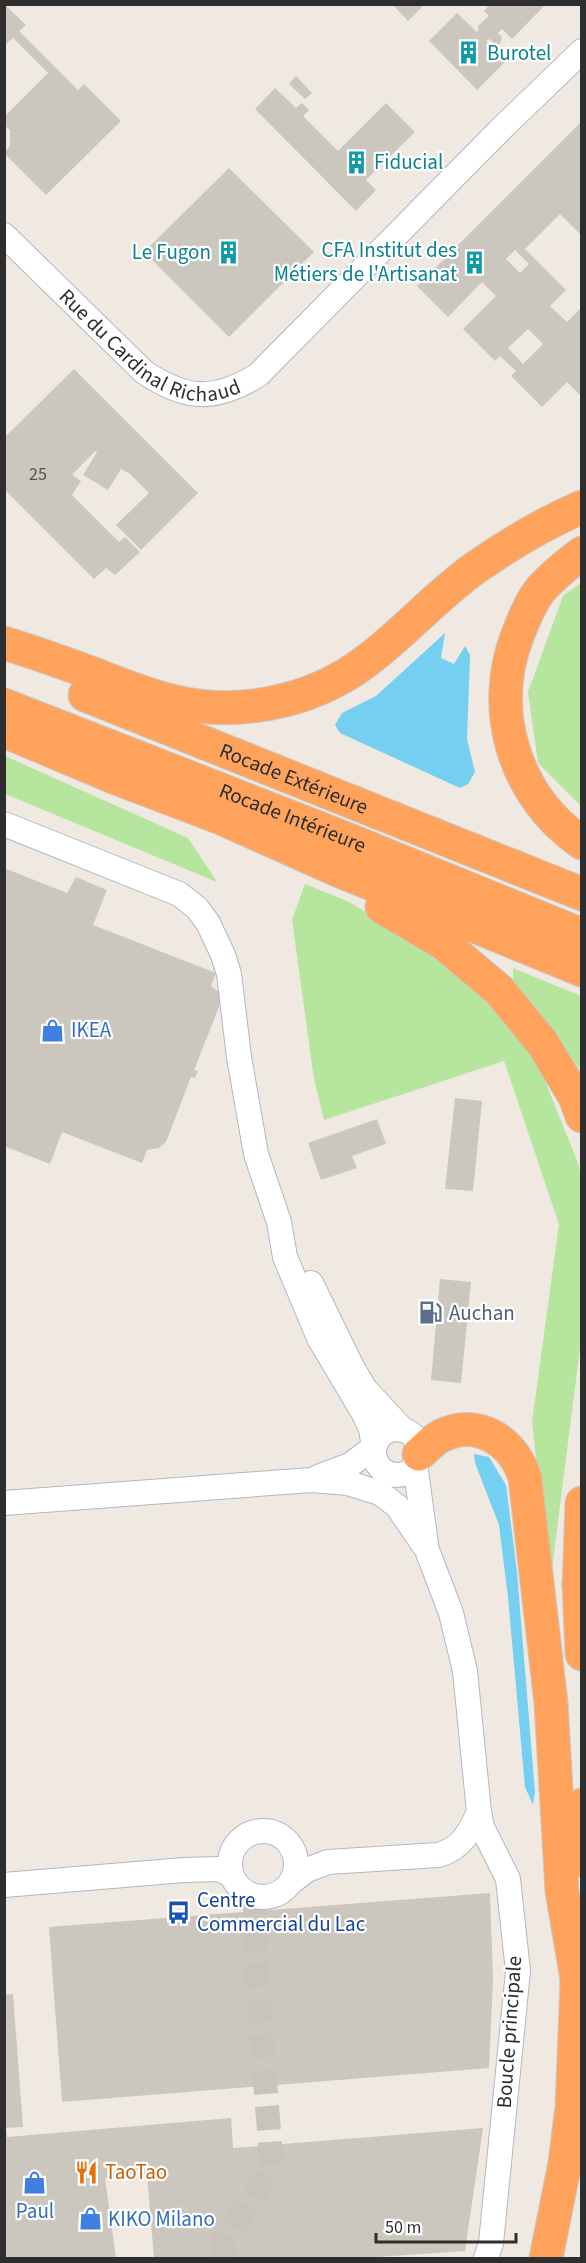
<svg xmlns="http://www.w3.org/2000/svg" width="586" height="2263" font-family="'Source Sans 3',sans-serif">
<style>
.green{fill:#b6e59e}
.water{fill:#75cff0}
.building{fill:#cbc7bf;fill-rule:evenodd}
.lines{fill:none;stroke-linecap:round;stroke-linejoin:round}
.minor-tunnel{stroke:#c8c4bd;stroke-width:24;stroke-dasharray:24 12;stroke-linecap:butt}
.minor-casing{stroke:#b4b7c1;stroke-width:26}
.highway-casing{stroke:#c9c9c9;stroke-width:35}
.minor{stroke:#fff;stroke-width:24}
.highway{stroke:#ffa35c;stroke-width:33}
.labels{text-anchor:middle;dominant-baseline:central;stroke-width:4.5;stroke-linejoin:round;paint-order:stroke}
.number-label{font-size:18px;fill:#555452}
.culture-label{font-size:21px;fill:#0d838f;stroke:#fff;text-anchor:start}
.street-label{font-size:21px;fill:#2e2e2e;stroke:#fff}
.shop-label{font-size:21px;fill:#366cbe;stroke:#fff;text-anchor:start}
.service-label{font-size:21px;fill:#4e5e75;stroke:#fff;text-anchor:start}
.transit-label{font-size:21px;fill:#164399;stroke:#fff;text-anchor:start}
.food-label{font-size:21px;fill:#c56008;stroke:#fff;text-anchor:start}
</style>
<rect width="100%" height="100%" fill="#efe9e1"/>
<path class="green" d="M581,583V806L538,763L528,692L563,596Z
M5,756L188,838L217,882L5,794Z
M305,884L347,901L404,934L484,999L539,1066L578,1163L582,1181L581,1340L550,1584L532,1422L559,1224L504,1061L324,1120L314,1079L292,920Z
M513,968L581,996V1071L545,1021L513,987Z"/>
<path class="water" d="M445,633L441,658L454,664L465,646L470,655L467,739L475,772L468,784L460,788L340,733L335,725L342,713L376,696Z
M474,1454L489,1457L506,1485L517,1572L535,1792L533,1805L525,1787L508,1597L499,1525L475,1463Z"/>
<path class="building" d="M4,4L26,25L19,31L78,90L84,84L121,121L46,195L4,153L10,146V130L4,125V117L48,73L13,38L4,46Z
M392,4H425L408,21Z
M490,4H546L512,39L502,29L498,33L502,37L500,44H495L489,39L486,41L506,61L477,90L429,41L457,13L477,32L479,29L477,27L489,16L484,11Z
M296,76L312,93L305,99L289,84Z
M275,88L296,108L302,103L309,110L303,116L338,151L386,103L415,132L366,180L376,190L356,211L255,109Z
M582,121V236L560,214L525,249L566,290L550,306L567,322L582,307V397L567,382L542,407L511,376L516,371L500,356L495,361L463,329L496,296L482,282L448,317L417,286ZM515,250L529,264L520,273L506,259ZM528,329L543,344L523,364L508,348Z
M229,168L314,252L229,337L144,252Z
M74,369L198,493L141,550L116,525L149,493L130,474L121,469L108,490L83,475L97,452L95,451L72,475L81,481L72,495L119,542L125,537L140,552L115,575L106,568L94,579L4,489V438Z
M4,868L67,893L76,877L107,890L93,925L216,973L211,986L219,992L221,1002L194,1070L198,1071L195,1078L191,1077L166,1142L159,1148L147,1150L142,1163L62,1132L50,1164L4,1146Z
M455,1098L482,1101L473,1191L445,1189Z
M377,1119L386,1144L352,1156L357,1168L321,1180L308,1143Z
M440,1279L471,1282L461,1383L431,1380Z
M490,1893L493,1980L489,2068L62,2102L49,1927Z
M13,1994L23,2127L6,2128L7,2137L231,2118L233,2148L483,2128L465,2251L364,2258H154L147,2175L105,2178L116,2258H4V1995Z"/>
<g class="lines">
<path class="minor-tunnel" d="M224,2258L222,2241L272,2169L255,1955V1897"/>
<defs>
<g id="minor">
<path id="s1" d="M4,235L144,372C186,400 214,402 258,375L503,127L582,51"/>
<path d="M4,824L179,894L197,908L208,923L223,955L229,974L239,1057L256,1154L279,1222L285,1257L319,1338L363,1412L371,1429L374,1447L350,1465L318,1477"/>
<path d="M311,1283L353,1369L365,1389L403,1430"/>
<circle cx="397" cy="1452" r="23"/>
<path d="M415,1464L426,1544"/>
<path d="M4,1503L311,1480L348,1483L380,1493L397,1506L427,1550L451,1613L465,1671L479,1812L482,1827L508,1879L518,1971L491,2243L486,2258"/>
<circle cx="263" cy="1864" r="33"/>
<path d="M291,1882L307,1870L328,1862L438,1855C461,1849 470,1832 479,1812"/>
<path d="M4,1885L184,1870L218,1869L230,1874"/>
</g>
<g id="highway">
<path d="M582,553C567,564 553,576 541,589C531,601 524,619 518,634C488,710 514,796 582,843"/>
<path d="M4,643C36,653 67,664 99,676C130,688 164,702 198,706C256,713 319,697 365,662C404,633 436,596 475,568C508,545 545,523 582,507"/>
<path id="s2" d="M85,695L582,894"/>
<path id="s3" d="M4,705L347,839L582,935"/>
<path d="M4,731L121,780L221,818L335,869L582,970"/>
<path d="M382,907L443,943L499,990L543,1044L575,1097L582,1116"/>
<path d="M419,1454C426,1448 433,1440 441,1436C478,1417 514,1442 525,1478L551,1703L562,1891L577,1979"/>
<path d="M582,1573L579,1585L582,1654"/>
<path d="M579,1585L582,1503"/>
<path d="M581,1860L582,1805"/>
<path d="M546,2258L565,2163L572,2107L578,1957"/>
</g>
</defs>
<use href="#minor" class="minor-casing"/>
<use href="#highway" class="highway-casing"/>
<use href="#minor" class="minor"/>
<use href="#highway" class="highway"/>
</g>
<defs>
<symbol id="building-bare" viewBox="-9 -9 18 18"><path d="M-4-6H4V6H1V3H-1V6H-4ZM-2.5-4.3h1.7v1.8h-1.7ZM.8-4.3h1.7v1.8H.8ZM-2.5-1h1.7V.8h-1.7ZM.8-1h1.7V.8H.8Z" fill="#0f9aa8" stroke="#fff" stroke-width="2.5" paint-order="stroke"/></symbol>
<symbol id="shop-bare" viewBox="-9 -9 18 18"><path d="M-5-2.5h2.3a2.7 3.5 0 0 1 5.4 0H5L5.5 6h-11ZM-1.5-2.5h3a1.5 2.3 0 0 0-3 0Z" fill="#3f7fe0" stroke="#fff" stroke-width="2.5" paint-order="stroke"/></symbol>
<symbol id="fuel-bare" viewBox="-9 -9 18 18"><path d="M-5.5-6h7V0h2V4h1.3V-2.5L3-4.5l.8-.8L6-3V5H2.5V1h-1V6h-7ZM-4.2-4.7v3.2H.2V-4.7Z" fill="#5c6f8a" stroke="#fff" stroke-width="2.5" paint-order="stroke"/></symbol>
<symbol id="bus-bare" viewBox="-9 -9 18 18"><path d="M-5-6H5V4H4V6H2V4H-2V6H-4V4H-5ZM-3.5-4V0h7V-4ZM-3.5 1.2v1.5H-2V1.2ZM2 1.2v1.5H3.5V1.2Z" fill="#1a4fb4" stroke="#fff" stroke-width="2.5" paint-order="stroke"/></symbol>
<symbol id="restaurant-bare" viewBox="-9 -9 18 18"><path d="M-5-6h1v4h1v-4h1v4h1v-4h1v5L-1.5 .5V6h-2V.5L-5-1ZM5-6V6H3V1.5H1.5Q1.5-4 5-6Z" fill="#e8710a" stroke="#fff" stroke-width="2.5" paint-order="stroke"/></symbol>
</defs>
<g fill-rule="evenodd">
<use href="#building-bare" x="452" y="36" width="33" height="33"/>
<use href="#building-bare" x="340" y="146" width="33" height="33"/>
<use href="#building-bare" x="212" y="236" width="33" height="33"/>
<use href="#building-bare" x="458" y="246" width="33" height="33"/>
<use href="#shop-bare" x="36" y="1014" width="33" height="33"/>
<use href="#fuel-bare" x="414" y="1296" width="33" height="33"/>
<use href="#bus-bare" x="162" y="1896" width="33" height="33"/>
<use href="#restaurant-bare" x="70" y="2156" width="33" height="33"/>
<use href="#shop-bare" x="18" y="2166" width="33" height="33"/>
<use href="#shop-bare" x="74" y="2202" width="33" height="33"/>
</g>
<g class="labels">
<g class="number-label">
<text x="38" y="474">25</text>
</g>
<g class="culture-label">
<text x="487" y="53">Burotel</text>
<text x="374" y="162">Fiducial</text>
<text x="457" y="250" text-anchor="end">CFA Institut des<tspan x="457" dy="24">Métiers de l'Artisanat</tspan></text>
<text x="211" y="252" text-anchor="end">Le Fugon</text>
</g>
<g class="street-label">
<text stroke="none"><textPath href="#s1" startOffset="190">Rue du Cardinal Richaud</textPath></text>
<text stroke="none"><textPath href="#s2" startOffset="225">Rocade Extérieure</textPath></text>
<text stroke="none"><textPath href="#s3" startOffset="310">Rocade Intérieure</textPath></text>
<text transform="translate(509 2032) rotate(-86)">Boucle principale</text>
</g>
<g class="shop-label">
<text x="71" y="1030">IKEA</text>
<text x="35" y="2211" text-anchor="middle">Paul</text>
<text x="108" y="2219">KIKO Milano</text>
</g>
<g class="service-label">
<text x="449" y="1313">Auchan</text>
</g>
<g class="transit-label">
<text x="197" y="1900">Centre<tspan x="197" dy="24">Commercial du Lac</tspan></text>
</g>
<g class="food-label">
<text x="105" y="2172">TaoTao</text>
</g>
</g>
<rect width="586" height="2263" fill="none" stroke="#2e2e2e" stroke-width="12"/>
<path d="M376 2233v9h140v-9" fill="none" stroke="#2e2e2e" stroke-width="3"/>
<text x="385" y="2233" font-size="18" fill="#2e2e2e" stroke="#ffffff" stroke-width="4.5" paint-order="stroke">50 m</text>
</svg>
